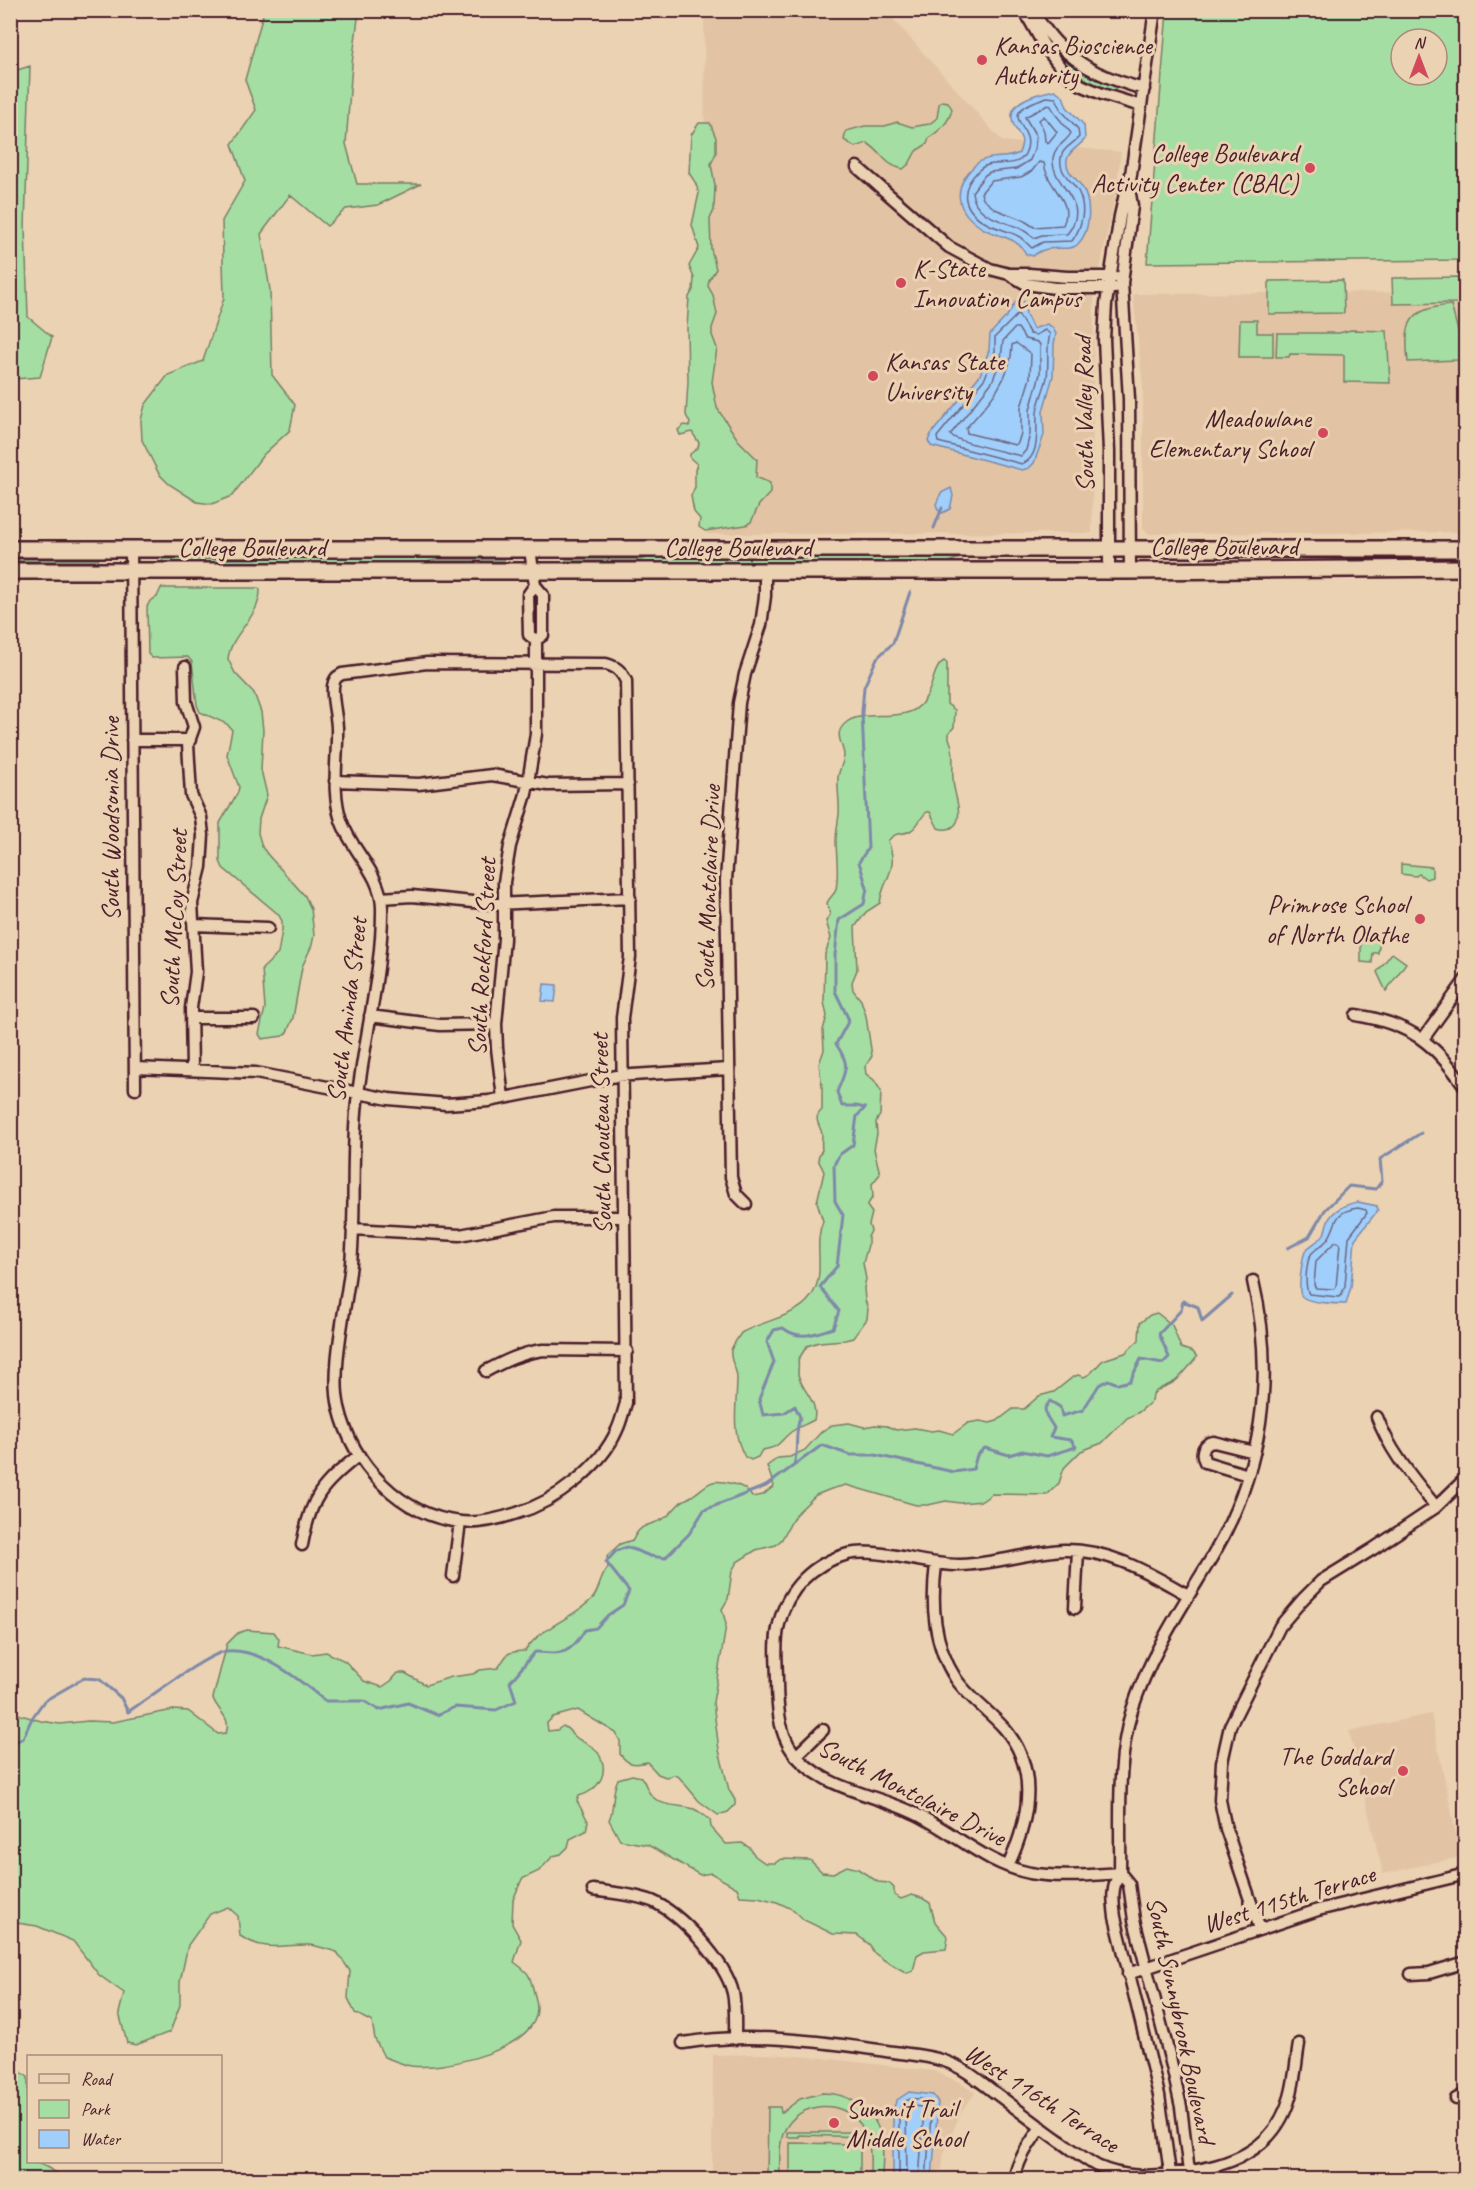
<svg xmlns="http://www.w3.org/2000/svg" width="1476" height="2190" font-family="Caveat,sans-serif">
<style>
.built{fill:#e2c4a4}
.green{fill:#a5dea3;stroke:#787e67;stroke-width:1.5;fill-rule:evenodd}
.water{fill:#a0cffc;stroke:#7e89a8;stroke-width:1.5}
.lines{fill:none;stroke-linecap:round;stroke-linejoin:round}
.shore{stroke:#6c657f;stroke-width:1.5}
.stream{stroke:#7e89a8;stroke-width:3}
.street-casing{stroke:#4a1f2b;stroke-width:15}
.secondary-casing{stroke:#4a1f2b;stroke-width:20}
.street{stroke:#ebd2b3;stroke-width:10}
.secondary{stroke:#ebd2b3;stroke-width:15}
.poi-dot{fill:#d1495b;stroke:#ebd2b3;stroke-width:2}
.labels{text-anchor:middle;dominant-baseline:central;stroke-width:6;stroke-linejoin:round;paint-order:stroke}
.poi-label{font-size:26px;fill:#4a1f2b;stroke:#ebd2b3;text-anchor:start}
.street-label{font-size:26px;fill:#4a1f2b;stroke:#ebd2b3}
</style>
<rect width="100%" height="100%" fill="#ebd2b3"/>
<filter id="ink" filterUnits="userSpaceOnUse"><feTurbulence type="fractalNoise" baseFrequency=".0167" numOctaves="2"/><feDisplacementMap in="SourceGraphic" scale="12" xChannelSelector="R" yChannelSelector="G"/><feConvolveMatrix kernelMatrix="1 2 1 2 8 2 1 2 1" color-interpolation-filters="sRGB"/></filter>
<g filter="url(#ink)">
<path class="built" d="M704,11H886L1002,141L1121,152L1116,192L1094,298L1092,533L707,534Z
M1465,292V532L1149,534L1143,529V387L1133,294Z
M1431,1714L1461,1857L1383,1874L1349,1731Z
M769,2054L822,2058L934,2071L959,2082L975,2093L961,2112L944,2153L942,2169L934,2173L933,2179L712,2180L713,2055Z"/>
<path class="green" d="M264,11H359L352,64L346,144L357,184H421L378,205L346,209L327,226L290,195L261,234L270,290L272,375L295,405L290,430L263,455L232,496L212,504L197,502L169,484L159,474L142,440L141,420L145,405L168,375L203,361L224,298L222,221L245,181L232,144L256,110L245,80Z
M1167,11H1465V260L1147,263ZM1401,39H1437V75H1401Z
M1066,57L1085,72L1116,86L1114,92C1095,86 1078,75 1062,62Z
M30,66L25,227L28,317L52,337L40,377L14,379L10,378L11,72Z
M942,101L948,102L952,109C949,123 940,130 929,138L927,144L916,151L909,164L903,169C883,165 882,151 867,143L855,147L844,140L846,131L865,126H885L897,122L912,127L929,124L937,118L939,104Z
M699,123H710L716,138V153L711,164L715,185L714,210L710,219L711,249L716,269L709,280L708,286L713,295L717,314L712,328V335L717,348L712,382L717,408L738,440L757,459L756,477L770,483V493L759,505L751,522L746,525L705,531L699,527L700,519L694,512L691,496L695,487V470L697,464L690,458V454L698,448L699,443L692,432L680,435L678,430L684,425L689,426L690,423L686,415L688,382L687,328L689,297L693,290L694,278L689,266L699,248L692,225L699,193L695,182L689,173L691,135Z
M1461,277L1462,303L1393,304L1392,278Z
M1343,280L1344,313L1269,314V281Z
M1451,305L1464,353L1458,360L1408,362C1404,322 1408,309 1451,305Z
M1240,320H1257V333H1273V357H1239Z
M1351,330L1387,331L1390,383L1344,382V355L1290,354L1289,357H1276L1277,333H1339Z
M10,554L100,556V558L98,560H11Z
M665,554H964V557L941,564H565L566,560H639Z
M273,556H505L506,557L504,560H436L416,564L161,563L163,559H255Z
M161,588H258L260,589C261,617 231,632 228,659L235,673L254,693L261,712L263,730L261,770L267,795L259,819L258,833L262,847L268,855L305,896L311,909L314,935L312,945L302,967L293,1018L287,1032L283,1036L262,1039L259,1034L265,1008L262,969L278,954L282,930V921L278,914L223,868L220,861V823L238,792L239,787L227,755L232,730L227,724L200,712L197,705L192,662L188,657L152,658L148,654L147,607L150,601L157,597Z
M944,661L947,663V704L955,710L954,727L949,733V738C955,751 952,765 953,780C953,793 967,820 951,828C946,830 943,830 938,828L930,812H927C920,817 918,827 910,831C901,836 897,830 888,841C900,871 883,877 880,903L866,912L855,927L857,970L852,982L853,990L861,1000L866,1016L872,1056L865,1067L866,1074L874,1080L881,1091L880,1115L876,1122L877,1134L874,1149L880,1174L872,1184L873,1196L867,1206L872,1213L869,1225L871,1231L868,1237V1245L863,1263L866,1279L864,1288L865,1300L868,1309L867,1319L853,1338L845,1340L819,1342L807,1346L798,1360C799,1365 798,1369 798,1374C801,1391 819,1400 814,1420C807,1424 797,1427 791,1432C778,1442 782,1447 762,1450L758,1457L751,1460L745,1457C730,1431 737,1406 737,1378C737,1368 729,1360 731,1350C733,1344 738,1338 741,1333C771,1316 816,1317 819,1272C820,1254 816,1238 823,1221L817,1202L824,1172C821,1162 814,1161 822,1150C821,1145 822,1139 822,1134C820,1124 812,1119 822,1110V1086L819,1064L824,1050L823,1030L827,1016L824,1002L825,954L831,938L826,921L830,915L827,903C829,898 833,895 835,892C840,880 836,854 836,841C836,832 838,823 839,814C840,802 837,789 838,777C839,770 844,762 844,755C843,743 832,733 847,722C861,711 896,720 914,710C935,697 930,669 944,661Z
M1401,864L1432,867V877L1426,879L1419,874L1416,876L1401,874Z
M1381,935L1378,953H1373L1372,963L1361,962V936Z
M1392,953L1406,963L1386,991L1377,972Z
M1157,1313L1172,1325L1181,1348L1193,1352L1197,1357C1193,1362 1179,1379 1174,1382C1166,1387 1160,1387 1153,1394L1152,1401L1139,1412L1127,1418L1102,1443L1081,1451L1064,1468L1059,1483L1047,1495L992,1494L982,1501L960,1503L946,1501L928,1505H916L846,1485L831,1489L816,1495L795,1515L782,1539L776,1545L756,1550L737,1562L732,1571L728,1599L722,1609L726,1624L724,1639L713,1702L719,1750L729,1790L735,1800V1805L728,1812L718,1815L699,1801L679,1777L674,1775L666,1777L658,1774L647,1762C634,1765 628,1765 620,1754V1741L616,1733L578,1710L553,1717L547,1723L548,1731L557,1730L563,1726C570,1729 571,1734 577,1738C583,1743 592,1745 597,1751C611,1771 600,1790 579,1796L577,1801L588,1821L586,1831L570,1839L568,1847L561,1854L553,1856L539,1871L522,1879L513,1900L512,1924L521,1940L514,1962C532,1975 529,1975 535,1996C538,2006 538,2017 531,2026C512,2053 442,2070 411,2066C402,2064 393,2060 384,2057L375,2039L372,2022L355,2013L348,1998L350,1971L337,1952C329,1950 319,1946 310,1945C280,1944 268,1953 240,1936L238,1916L228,1907L210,1914L188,1945L180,1982V2005L170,2032L136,2045L127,2043L119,2013L124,1993L99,1975L73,1941L37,1926L11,1922V1712L41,1721L60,1724L88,1721L113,1722L173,1710L188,1711L218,1734L226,1733C232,1717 217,1711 213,1698L227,1644L238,1633L247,1630L274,1632L279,1639L278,1646L312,1654L326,1652L345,1661L364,1681L382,1687L391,1681L398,1673H405L426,1685L451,1677L473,1674L480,1670L498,1668C509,1653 504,1652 525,1651C541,1626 573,1619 593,1598C600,1589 600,1576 608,1568L607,1556L620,1544L633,1540C641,1521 652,1527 666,1517C671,1513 675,1508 679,1504C683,1500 687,1499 692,1496C711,1483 708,1478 734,1484C743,1487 746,1488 752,1497L763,1495L774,1486L767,1466L778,1458L790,1457L805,1450L822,1431L832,1425L849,1423L864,1427L875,1425L887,1426L896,1430L915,1428L931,1431L939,1430L953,1434L968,1423L980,1421L990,1423L997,1421L1013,1409H1024L1039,1396L1054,1392L1073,1377L1078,1375L1084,1377L1090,1374L1103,1360L1125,1353L1139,1340L1140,1323L1150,1315Z
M632,1775L641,1777C647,1784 646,1791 653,1797C664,1808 681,1804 694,1809C700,1812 705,1816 710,1820L711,1827L726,1844L742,1843L750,1848L755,1856L765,1863H775L781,1859L810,1860L822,1872L833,1873L847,1866L858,1869L878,1882L889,1883L894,1888V1895L901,1899L912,1895L922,1898L930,1903L935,1922L948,1937L946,1949L924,1951L917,1955L913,1971L907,1973L884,1960L873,1952L870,1945L857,1935L833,1934L804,1920L794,1910L777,1902L758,1897L740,1896L737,1888L711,1873L700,1875L648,1845L620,1840L609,1820C615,1807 611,1793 618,1779Z
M19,2071L28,2077V2162C46,2162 54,2175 70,2179H11V2073Z
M822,2093C851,2093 878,2112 882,2142C884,2154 882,2167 882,2179H870C870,2163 872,2145 864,2130C847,2097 797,2099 783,2134C778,2148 780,2165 780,2179H767L768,2107H780L781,2113L800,2099Z
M787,2132H864V2137L799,2135V2137H787Z
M790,2143L860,2144V2179H790Z"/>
<path class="water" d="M1055,90L1063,96L1067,107L1084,125L1085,139C1080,146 1068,151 1067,160C1065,172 1077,178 1082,187C1092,203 1091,232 1077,245C1068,253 1050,242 1033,256L1026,254C1018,237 998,237 984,229C955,212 951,188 975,165C988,153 1005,161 1019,153C1026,134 1018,138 1013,123C1005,100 1040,93 1055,90Z
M1016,301L1024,302L1026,314L1033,329L1047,324L1052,327L1056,334L1054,344L1053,376L1043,411L1044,435L1034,463L1029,468L1022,470L931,446L928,441L931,434L980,375L989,350L990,334L1007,316Z
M951,488L953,496L950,509L942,513L938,510L936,504L941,493Z
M544,984L557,985L555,1002L542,1001Z
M1358,1202L1377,1206L1378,1210L1355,1239L1351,1287L1346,1304C1337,1304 1305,1303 1301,1295C1298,1290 1302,1255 1306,1250C1311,1244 1320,1241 1324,1234C1326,1230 1326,1225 1328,1221C1334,1209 1346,1204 1358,1202Z
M909,2092L933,2095L938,2102L932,2179H893V2109L897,2100Z"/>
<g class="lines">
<path class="shore" d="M1047,97L1056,98L1062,111L1078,129L1079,137C1074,143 1065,147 1062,154C1056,172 1071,179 1078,191C1087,208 1082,227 1072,241L1043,242L1032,248C1027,244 1024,239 1018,236C1009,231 998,229 988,224C962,210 958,190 979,170C992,157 1016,171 1025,154C1040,125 988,116 1047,97Z
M1048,105L1051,106L1056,115L1071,133C1066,143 1055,145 1053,158C1050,186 1094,201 1067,234L1042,235L1034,238C1029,234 1023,229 1017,227C1000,220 974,215 972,192L985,175L990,172L1016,169L1030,160L1035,148L1036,136L1025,117Z
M1044,116L1057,132L1048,143L1045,141L1044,131L1039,120Z
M1039,162L1044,163C1047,189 1075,200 1063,225L1034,227L1023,220L995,209L983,199L981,193L991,181L1021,177L1032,171Z
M1018,314L1030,334L1036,335L1045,330L1050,334C1046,348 1049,362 1047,377C1045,389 1038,400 1037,413C1036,429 1041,457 1022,464L938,442L937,437L985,378L995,351V337Z
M1015,328H1018L1025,339L1038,342L1040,345V374L1030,410V434L1026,450L1021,456C1006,452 960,443 950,435L992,382L1001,359L1003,341Z
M1016,343L1031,354L1030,378L1021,407V433L1018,443L1015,445L967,433L966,428C987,405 1012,378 1012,345Z
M1358,1208L1366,1210L1367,1213L1349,1237L1345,1286L1341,1296L1338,1297L1309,1294C1304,1286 1306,1260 1312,1253C1317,1248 1323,1245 1327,1240C1339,1225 1330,1212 1358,1208Z
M1335,1242H1338L1340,1244L1336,1287L1334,1289L1316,1288L1314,1285L1316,1261Z
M899,2180V2110C904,2096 916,2098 929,2100L932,2103L926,2180
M907,2180L906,2112L912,2106L922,2107L924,2109L919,2180"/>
<path class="stream" d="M934,528L942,508
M1288,1248L1309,1237L1325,1210L1349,1186L1376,1189L1382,1181L1380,1159L1421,1133
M794,1465C799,1448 794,1435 800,1417L795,1406L784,1413L763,1415L759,1399L774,1362L767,1342L774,1330L783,1328C800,1341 813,1334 833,1328L839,1311L820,1287L837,1266L843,1215L835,1201L834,1165L839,1155L853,1145L857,1116L865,1108L856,1106H842L837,1092C846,1069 851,1066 836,1044L849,1020L835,991V955L839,920L864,904L867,888L859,862L868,848L862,712L864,687L877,658L893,643L910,592
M10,1745L23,1738L32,1718L44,1701L84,1678L99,1679L121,1698L128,1712C147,1699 208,1653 227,1651C261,1648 300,1680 325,1701H364L379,1710L408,1703L437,1715L455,1707L496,1710L516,1701L510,1682L535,1652C562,1654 570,1655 585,1630L596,1628L608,1615L623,1605L629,1591L606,1562L616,1551L627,1547L650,1556L665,1558L689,1534L704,1510L766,1486L822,1445L850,1455H875L954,1472L973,1469L977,1455L985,1448L1009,1455L1022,1451L1047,1456L1076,1447L1071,1440L1050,1437L1054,1428L1046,1415L1045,1408L1050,1401L1060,1407L1062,1416L1083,1410L1099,1385L1108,1380L1118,1384L1130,1381L1141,1359L1163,1363L1169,1357L1159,1334L1181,1310L1183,1301L1198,1307L1202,1321L1232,1295"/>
<defs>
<path id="street" d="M1024,10L1043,44L1064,72L1081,85L1102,94L1141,106
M1029,10C1040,20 1047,33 1057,43C1081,69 1111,80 1144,89
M857,167L949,247L990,269L1009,274L1026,284L1055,288H1115
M1009,274H1029L1067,277H1116
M131,549L135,1089
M1109,570V451L1104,339L1106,304L1120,216L1125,194L1129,189
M1130,571L1129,399L1122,283L1132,206L1129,188L1155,10
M535,585L528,595L529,635L536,640
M427,663L606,664C617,667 621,671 626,681L630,957L622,1018L626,1403C623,1412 621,1422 617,1430C601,1467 555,1502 517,1513C499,1519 480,1524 461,1522C400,1516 352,1464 339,1407C330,1369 347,1304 351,1263C356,1210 351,1155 357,1102C364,1039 383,969 382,907C381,873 351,851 341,820C331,790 338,759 337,728C337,716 330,693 334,682C336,677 337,677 342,674Z
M185,667L186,702L194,727L188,744L191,795L201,817L203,835L201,867L192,903L196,972L191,1008L192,1070
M132,740H190
M335,781L419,784L492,775L548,785L628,784
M381,898L412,896L493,904L630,898
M194,925L268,928
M1356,1015C1411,1024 1435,1043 1466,1088
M370,1016L440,1025L496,1024
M192,1018H254
M1423,1039L1466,979
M135,1068L256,1073L389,1099L446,1104L489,1101L616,1076L728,1069
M503,1098L497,1048L496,1024L504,939V882L510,846L526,794L536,734V640L543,635V595L535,585L530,549
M746,1204L736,1194L731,1177L726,880L739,703L745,674L761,625L765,596V571
M352,1229L460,1235L554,1217H625
M486,1371C505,1361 521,1353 543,1350L627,1351
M1377,1417C1390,1452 1413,1478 1436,1507
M1248,1475L1205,1462C1201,1454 1202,1448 1209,1443L1214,1442L1254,1452
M302,1545C311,1496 321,1486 359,1455
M936,1564C931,1604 933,1644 956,1679C969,1698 989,1711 1004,1728C1040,1769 1029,1821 1008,1866
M453,1576L460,1522
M1075,1608L1078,1551
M796,1756L823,1730
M1120,1873C1090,1875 1059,1878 1030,1873C986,1864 955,1833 916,1814C878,1795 832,1791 801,1761C779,1741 777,1709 777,1681C777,1663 774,1643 779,1624C787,1589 813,1563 848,1554C878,1547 927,1566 961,1565C996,1564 1029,1552 1064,1550C1110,1549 1150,1574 1188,1595
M1120,1873L1129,1884L1134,1920L1172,2066L1181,2107L1190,2180
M593,1890C613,1893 633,1894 652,1901C680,1913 726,1962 733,1993C736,2007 735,2024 735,2039
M1260,1929L1226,1829L1220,1800L1222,1762L1230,1726L1280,1626L1303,1599L1321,1581L1373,1549L1436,1507L1466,1478
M1128,1974L1318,1910L1466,1874
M1411,1974L1429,1973L1466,1962
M683,2043C749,2032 820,2041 886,2051C905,2054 926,2055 944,2061C963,2067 978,2080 994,2092C1016,2108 1037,2125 1060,2141C1072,2149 1084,2159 1097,2166C1123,2178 1150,2177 1177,2173C1228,2167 1274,2152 1290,2097C1295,2080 1296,2061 1299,2044
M1456,2099L1466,2094
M1014,2180C1018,2159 1029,2144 1041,2127
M1171,2180L1159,2095L1115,1917C1113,1901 1111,1887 1120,1873C1121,1819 1116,1762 1132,1710C1150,1654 1182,1607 1212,1557C1262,1472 1276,1377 1253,1281"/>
<path id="secondary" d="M10,549H1466
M10,571H1130L1466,568"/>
</defs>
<use href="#street" class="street-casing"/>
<use href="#secondary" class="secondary-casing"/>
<use href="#street" class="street"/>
<use href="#secondary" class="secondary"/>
</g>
</g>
<g class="poi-dot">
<circle cx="982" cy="60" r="6"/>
<circle cx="1310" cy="168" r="6"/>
<circle cx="901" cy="283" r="6"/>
<circle cx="873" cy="376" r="6"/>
<circle cx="1323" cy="433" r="6"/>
<circle cx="1420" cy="919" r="6"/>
<circle cx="1403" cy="1771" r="6"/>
<circle cx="834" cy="2123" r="6"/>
</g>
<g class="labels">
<g class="poi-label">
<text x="994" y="45">Kansas Bioscience<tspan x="994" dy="30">Authority</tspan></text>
<text x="1298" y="153" text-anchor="end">College Boulevard<tspan x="1298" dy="30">Activity Center (CBAC)</tspan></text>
<text x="913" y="268">K-State<tspan x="913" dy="30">Innovation Campus</tspan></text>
<text x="885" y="361">Kansas State<tspan x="885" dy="30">University</tspan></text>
<text x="1311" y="418" text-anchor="end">Meadowlane<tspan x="1311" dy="30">Elementary School</tspan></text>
<text x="1408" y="904" text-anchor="end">Primrose School<tspan x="1408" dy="30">of North Olathe</tspan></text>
<text x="1391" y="1756" text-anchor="end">The Goddard<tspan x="1391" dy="30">School</tspan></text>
<text x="846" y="2108">Summit Trail<tspan x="846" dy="30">Middle School</tspan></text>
</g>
<g class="street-label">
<text transform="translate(1084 414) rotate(-91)">South Valley Road</text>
<text x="1224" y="546">College Boulevard</text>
<text x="252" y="547">College Boulevard</text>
<text x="738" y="547">College Boulevard</text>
<text transform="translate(110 819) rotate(-90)">South Woodsonia Drive</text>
<text transform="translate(708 888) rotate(-88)">South Montclaire Drive</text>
<text transform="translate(174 919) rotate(-87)">South McCoy Street</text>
<text transform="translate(482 957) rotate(-87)">South Rockford Street</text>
<text transform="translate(347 1010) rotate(-83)">South Aminda Street</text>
<text transform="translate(601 1134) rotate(-91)">South Chouteau Street</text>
<text transform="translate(912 1792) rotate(27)">South Montclaire Drive</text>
<text transform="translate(1289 1899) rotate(-17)">West 115th Terrace</text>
<text transform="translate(1181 2020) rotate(78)">South Sunnybrook Boulevard</text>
<text transform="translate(1042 2098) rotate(33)">West 116th Terrace</text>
</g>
</g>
<rect width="1476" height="2190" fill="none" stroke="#ebd2b3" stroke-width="36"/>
<rect x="18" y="18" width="1440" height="2154" fill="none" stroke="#4a1f2b" stroke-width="2" filter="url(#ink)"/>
<rect x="27" y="2055" width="195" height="108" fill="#ebd2b3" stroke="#ab8a7d" stroke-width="1.5"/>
<rect x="39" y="2074" width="30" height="9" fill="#ebd2b3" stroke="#ab8a7d" stroke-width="1.5"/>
<text x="81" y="2085" font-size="18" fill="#4a1f2b">Road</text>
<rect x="39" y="2100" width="30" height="18" fill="#a5dea3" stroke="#ab8a7d" stroke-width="1.5"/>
<text x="81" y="2115" font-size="18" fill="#4a1f2b">Park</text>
<rect x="39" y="2130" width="30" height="18" fill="#a0cffc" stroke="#ab8a7d" stroke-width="1.5"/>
<text x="81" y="2145" font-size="18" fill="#4a1f2b">Water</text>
<g transform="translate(1419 57)"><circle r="28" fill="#ebd2b3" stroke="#ab8a7d" stroke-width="1.5"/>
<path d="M0-4.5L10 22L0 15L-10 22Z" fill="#d1495b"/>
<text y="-9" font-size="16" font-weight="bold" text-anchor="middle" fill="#4a1f2b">N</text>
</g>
</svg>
